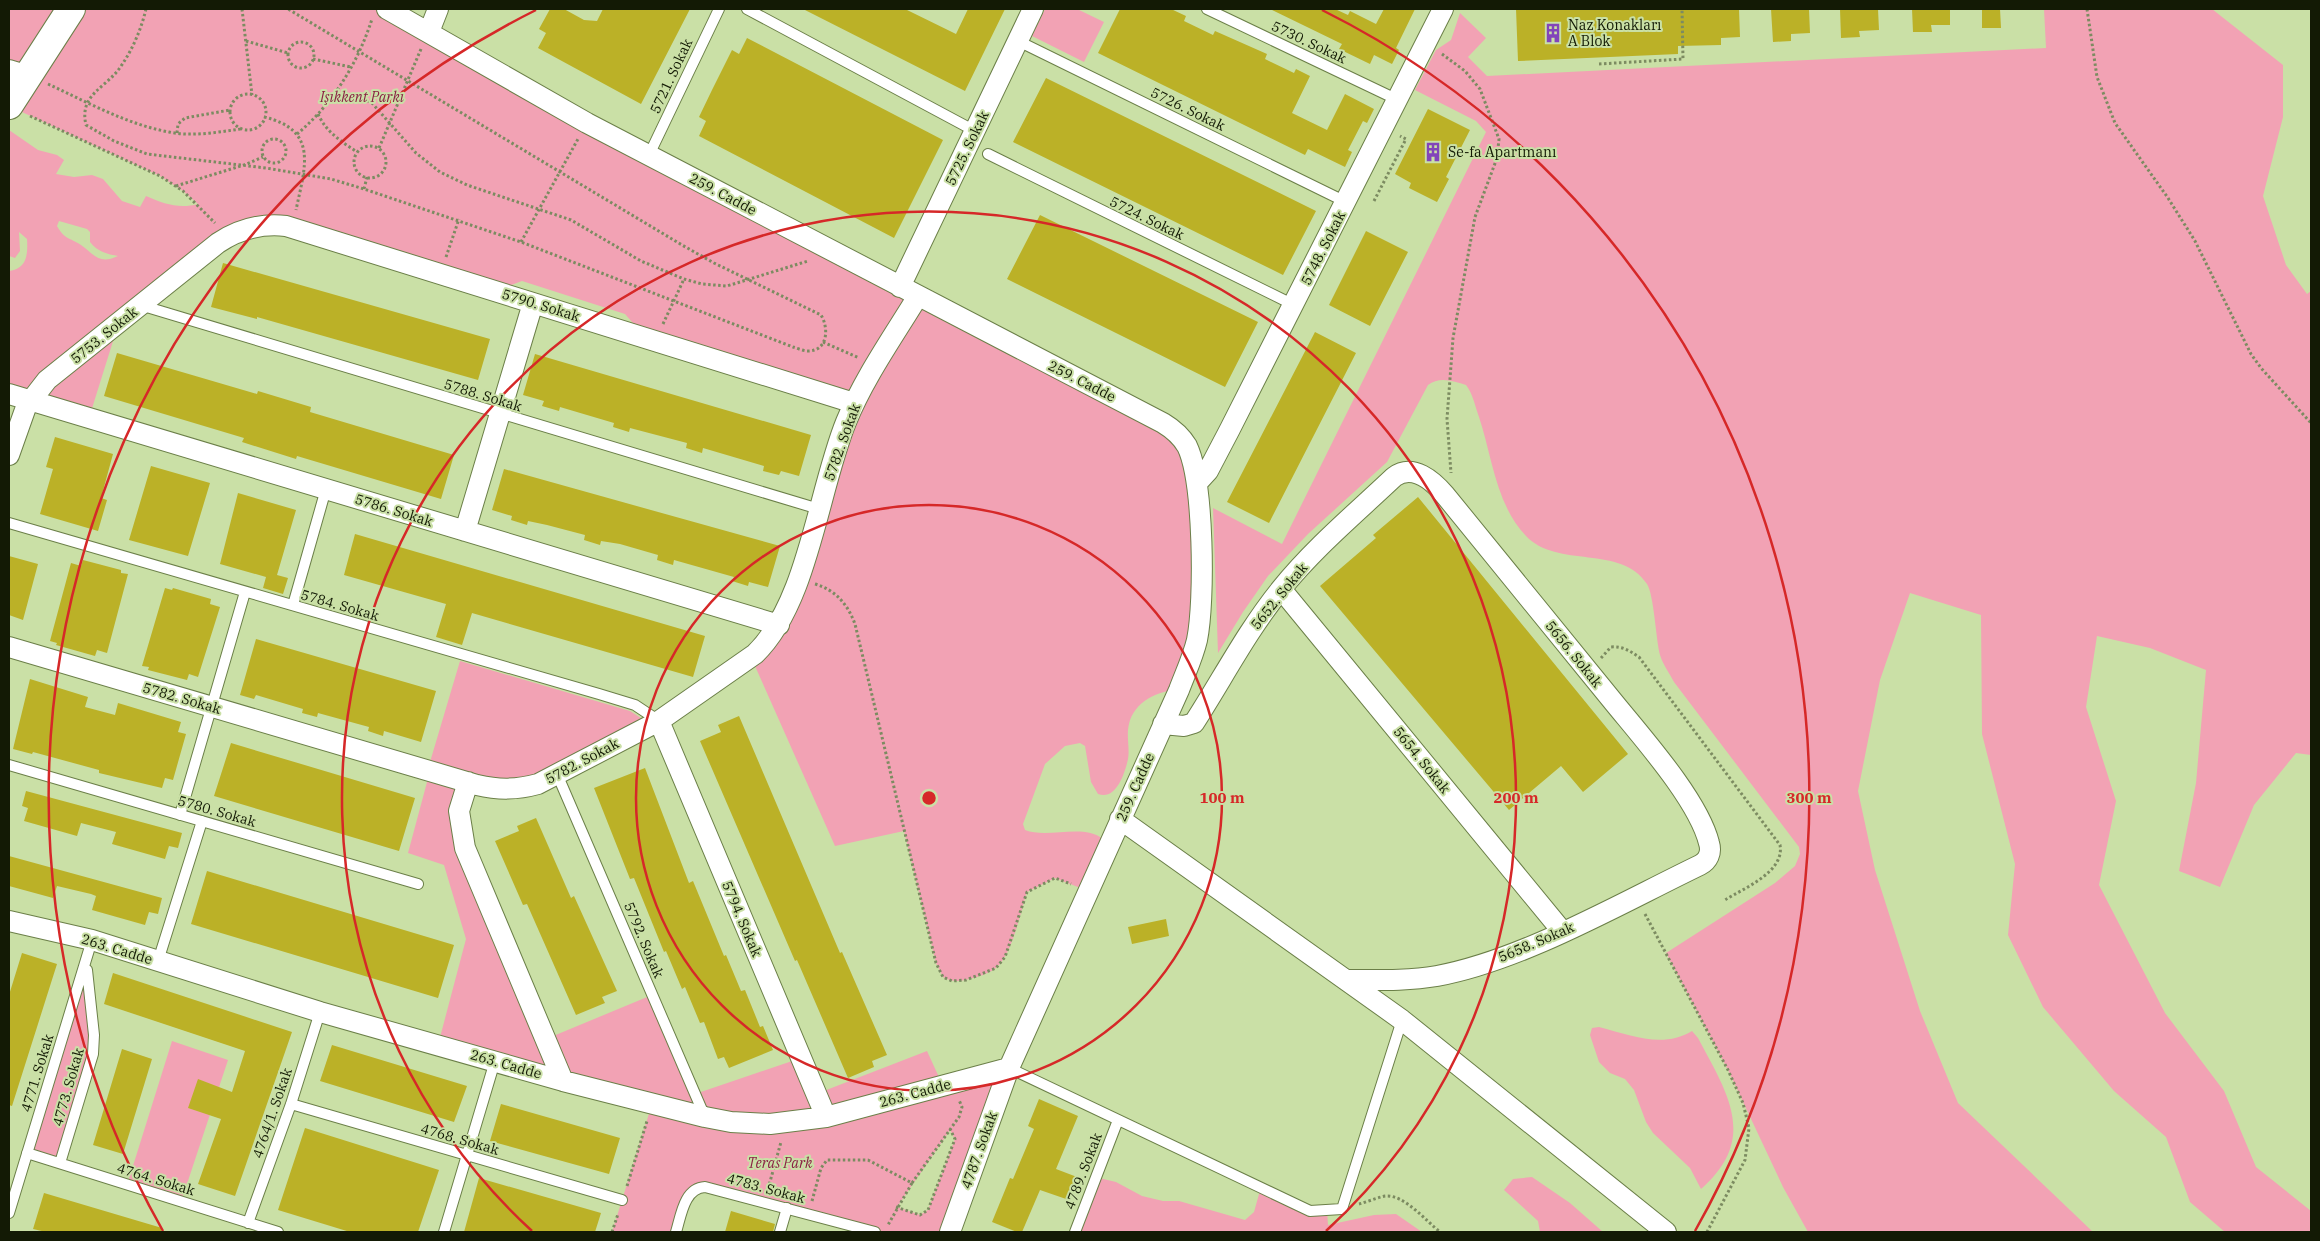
<svg xmlns="http://www.w3.org/2000/svg" width="2320" height="1241" font-family="'IBM Plex Serif',serif">
<style>
.green{fill:#f2a2b4;fill-rule:evenodd}
.building{fill:#bbb127}
.lines{fill:none;stroke-linecap:round;stroke-linejoin:round}
.lane-casing{stroke:#6b7f48;stroke-width:12}
.street-casing{stroke:#6b7f48;stroke-width:22}
.secondary-casing{stroke:#6b7f48;stroke-width:30}
.path{stroke:#7c8b61;stroke-width:3;stroke-dasharray:2.5 2.5;stroke-linecap:butt}
.lane{stroke:#fff;stroke-width:10}
.street{stroke:#fff;stroke-width:20}
.secondary{stroke:#fff;stroke-width:28}
.ring{fill:none;stroke:#d62828;stroke-width:2.5}
.labels{text-anchor:middle;dominant-baseline:central;stroke-width:4;stroke-linejoin:round;paint-order:stroke}
.poi-label{font-size:14px;fill:#131a05;stroke:#cae0a6;text-anchor:start}
.street-label{font-size:14px;fill:#131a05;stroke:#cae0a6}
.park-label{font-size:14px;font-style:italic;fill:#8a2044;stroke:#cae0a6}
.centre{fill:#d62828;stroke:#cae0a6;stroke-width:2.5}
.ring-label{font-size:15px;text-anchor:middle;font-weight:bold;fill:#d62828;stroke:#cae0a6;stroke-width:4;stroke-linejoin:round;paint-order:stroke}
</style>
<rect width="100%" height="100%" fill="#cae0a6"/>
<path class="green" d="M9,9H387L1181,436L1201,582L1179,690C1158,690 1134,702 1129,724C1126,736 1130,748 1128,759C1125,773 1116,801 1098,794L1091,782L1085,746L1080,743L1065,746L1045,764L1023,824L1025,830C1048,839 1083,823 1103,839L1088,891L1055,878L1027,892C1020,913 1013,952 997,967C990,973 981,976 973,978C963,981 952,983 943,977L936,963L904,831L835,846L755,666L766,644L854,403L646,338L625,314L522,281L495,291L256,226L119,322L89,418L9,394V271C27,269 28,254 27,239L19,232L20,251L15,258L9,256V130L38,150L57,155L64,160L56,174L74,177L92,175L103,179L122,201L140,207L146,196C164,204 179,209 198,204L183,191L160,176L9,106ZM59,221L87,229L90,232V242C98,252 107,254 118,256C99,265 95,255 81,245C69,237 65,240 57,226Z
M1045,9H1077L1104,22L1084,62L1032,36Z
M2044,9H2212L2283,65V117L2263,196L2286,265L2307,294L2311,291V755L2296,753L2254,805L2220,887L2179,871L2196,783L2206,670L2150,648L2097,636L2086,707L2116,801L2099,885L2165,1013L2224,1091L2256,1167L2311,1211V1232H2225L2190,1202L2166,1137L2114,1091L2043,1007L2008,935L2015,864L1982,734L1981,615L1910,593L1880,680L1858,791L1875,870L1920,1011L1958,1103L2093,1232H1808L1783,1187L1728,1070L1666,953L1775,883L1795,866L1800,854L1799,847L1674,682C1670,674 1663,665 1660,655C1656,640 1654,595 1647,584C1621,544 1557,569 1526,536C1496,505 1492,456 1479,417C1475,406 1473,394 1466,385C1454,381 1439,376 1428,385L1387,462L1308,534L1268,576L1243,612L1218,653L1213,508L1282,544L1486,132L1476,121L1415,90L1436,50L1451,40L1460,13L1486,38L1468,57L1487,76L2046,48Z
M460,661L630,711L644,720L537,776L495,781L430,762Z
M430,771L468,782L459,811L546,1039L652,995L695,1094L801,1058L816,1094L927,1051L943,1086L1009,1068L950,1232H875L698,1188L676,1232H612L652,1104L438,1045L466,939L444,865L408,853ZM950,1130L955,1139L928,1210L920,1215L897,1207Z
M81,986H84L90,1034L89,1054L57,1158L33,1151Z
M1599,1027C1630,1035 1663,1049 1692,1031L1698,1038C1727,1093 1759,1138 1701,1189L1690,1168L1653,1133L1646,1122L1634,1090L1625,1079L1610,1073L1599,1062L1590,1035L1592,1028Z
M172,1041L228,1060L181,1202L127,1185Z
M1095,1177L1116,1182L1142,1196L1163,1201H1179L1245,1220L1254,1212L1261,1187L1310,1211L1327,1210L1328,1225L1374,1215L1396,1214L1422,1232H1075Z
M1532,1177L1570,1203L1603,1232H1540L1538,1221L1504,1190L1513,1179Z"/>
<path class="building" d="M550,9H564L584,20L597,21L603,9H690L641,104L538,48L546,33L539,29Z
M803,9H905L956,34L968,9H1005L965,91Z
M1120,9H1171L1186,16L1184,21L1213,35L1215,31L1267,54L1265,59L1294,73L1296,69L1310,76L1292,113L1327,130L1345,94L1374,109L1367,123L1363,121L1348,150L1352,152L1345,167L1308,149L1305,155L1098,53Z
M1270,9H1335L1348,15L1350,11L1376,24L1384,9H1415L1396,48L1399,50L1392,64L1374,55L1370,64L1339,49L1342,44Z
M1516,9H1739L1740,37L1721,38V45L1678,46V54L1518,61Z
M1771,9H1809L1810,33L1791,34V41L1773,42Z
M1840,9H1878L1879,30L1859,31L1860,37L1841,38Z
M1912,9H1950V25H1931L1932,32H1913Z
M1982,9H2000L2001,28H1982Z
M747,38L943,140L894,238L699,136L706,121L699,117L712,90L732,50L739,54Z
M1046,78L1316,211L1283,275L1013,142Z
M1428,109L1470,130L1446,177L1449,179L1437,202L1409,188L1411,183L1395,174Z
M1040,215L1258,322L1225,387L1007,279Z
M1366,231L1408,252L1370,326L1329,305Z
M223,263L490,339L478,380L257,317V319L211,307Z
M1315,332L1356,353L1269,523L1227,502Z
M117,353L257,394L258,391L311,407L310,412L454,455L441,499L297,456L296,459L242,442L244,438L104,396Z
M535,354L811,435L799,476L781,471L779,475L763,471L764,466L703,448L702,453L686,448L687,443L630,428L629,432L613,427L614,423L560,407L559,411L542,406L544,401L523,395Z
M55,437L113,454L101,498L107,500L98,531L40,514L53,469L46,467Z
M151,466L210,483L188,556L129,540Z
M504,469L780,546L768,587L749,582L748,586L732,581L734,577L674,560L673,565L657,560L658,555L620,544L601,541L600,545L584,540L585,535L547,525L528,521L527,525L511,520L512,516L492,510Z
M238,493L296,510L277,575L288,578L283,594L263,588L266,577L220,564Z
M1418,497L1628,754L1583,792L1561,766L1509,810L1320,586L1376,538L1373,535Z
M355,534L705,636L693,677L472,613L462,645L436,637L446,604L344,575Z
M9,556L38,564L23,620L9,615Z
M83,560L121,570V573L128,574L107,653L97,650L95,656L56,645L57,643L50,641L71,563L81,566Z
M165,588L172,590L173,588L211,599L210,604L220,607L198,677L189,674L187,680L148,670L149,667L142,666Z
M256,639L436,691L421,742L384,731L383,736L368,731L369,727L318,713L317,717L302,713L303,709L256,695L254,699L240,695Z
M30,679L88,697L85,707L115,715L118,703L181,722L178,732L186,734L173,780L165,778L162,788L99,773V770L33,752L32,754L13,749Z
M739,716L840,953L842,952L887,1055L872,1061L874,1067L848,1078L797,960L795,961L700,741L721,732L718,725Z
M231,743L415,798L399,851L214,796Z
M645,768L689,883L693,881L724,956L726,955L741,991L745,990L760,1027L763,1026L773,1050L729,1068L724,1057L718,1059L704,1022L700,1023L685,987L682,989L666,951L664,952L634,878L630,879L594,788Z
M26,791L182,833L178,848L169,846L165,859L112,844L116,832L81,823L77,836L24,821L28,808L22,806Z
M536,818L571,898L574,896L617,991L602,997L605,1003L576,1015L527,904L523,905L495,841L519,831L517,826Z
M9,856L162,898L158,914L149,912L145,925L92,910L96,896L91,894L57,886L53,898L9,886Z
M207,871L454,945L438,998L191,924Z
M1166,919L1169,936L1132,944L1128,927Z
M22,953L57,964L12,1106L9,1105V995Z
M113,973L292,1032L235,1196L198,1184L221,1119L188,1108L198,1079L232,1092L245,1051L104,1004Z
M332,1045L467,1086L454,1122L320,1081Z
M122,1049L152,1059L123,1154L93,1145Z
M1039,1099L1078,1116L1056,1169L1077,1177L1069,1200L1040,1190L1022,1232H1017L992,1222L1010,1178L1013,1179L1034,1129L1028,1126Z
M501,1104L620,1138L609,1174L490,1141Z
M305,1128L439,1170L418,1232H350L278,1210Z
M479,1178L601,1213L595,1232H464Z
M44,1193L162,1228L161,1232H46L33,1229Z
M731,1211L775,1224L773,1232H725Z"/>
<g class="lines">
<defs>
<path id="lane" d="M747,9L975,131
M1207,9L1398,100
M1018,41L1346,202
M988,154L1294,305
M649,155L719,9
M140,305L819,509
M9,523L599,694L635,705L659,721
M293,605L326,489
M9,765L418,884
M557,774L705,1117
M180,815L245,592
M158,961L202,821
M1009,1068L1310,1211L1342,1209L1402,1020
M291,1104L622,1200
M27,1153L278,1232
M60,1163L93,1054L94,1035L87,970
M9,1213L92,940
M248,1223L291,1104L320,1012
M444,1232L495,1061
M676,1232C681,1216 684,1188 705,1187L875,1232
M780,1232L787,1208
M1075,1232L1118,1120"/>
<path id="street" d="M387,9L587,123L1163,423C1173,429 1181,436 1187,446C1204,481 1205,601 1197,640C1193,657 1185,674 1179,690L1009,1068L950,1232
M429,32L438,9
M9,70L29,76
M900,287L1033,9
M9,394L779,625
M9,455L26,407L47,380L218,243C239,229 260,223 286,226L854,403
M1197,483L1208,471L1230,429L1443,9
M465,531L533,303
M1281,589L1562,931
M9,647L477,785C499,790 516,790 538,784L659,721L755,654C808,603 818,491 846,422C864,378 893,337 918,296
M659,721L826,1117
M1163,724L1184,726L1194,723C1223,678 1247,631 1281,589C1314,548 1356,513 1394,477C1413,463 1433,481 1445,495C1500,563 1555,631 1611,699C1640,735 1698,799 1709,843C1712,853 1708,861 1700,865C1621,903 1523,960 1437,976C1408,981 1377,980 1346,980
M468,782L459,811L465,848L563,1081
M1120,819L1402,1020L1666,1232
M9,921L92,940L320,1012L563,1081L705,1117L731,1122L770,1124L826,1117L1009,1068"/>
<path id="secondary" d="M9,105L71,9"/>
</defs>
<use href="#lane" class="lane-casing"/>
<use href="#street" class="street-casing"/>
<use href="#secondary" class="secondary-casing"/>
<path class="path" d="M146,9C141,30 132,51 119,69C104,89 79,95 86,125L114,141L147,154L266,168L331,179L364,189L521,242L793,347C797,348 803,351 808,351C828,351 829,328 821,315L714,263L682,245L288,9
M242,9L252,95
M2087,9L2097,77L2115,123L2168,198L2195,241L2251,354L2261,368L2311,423
M246,41L288,53
M288 55a13 13 0 1 1 26 0a13 13 0 1 1-26 0Z
M1442,54L1465,71L1480,89L1499,139L1497,158L1475,217L1453,338L1447,419L1451,473
M313,59L351,67
M1599,64L1683,59L1682,9
M48,84C87,102 126,124 169,132C192,137 218,132 241,129
M230 112a18 18 0 1 1 36 0a18 18 0 1 1-36 0Z
M333,95L360,97L372,103L416,153L440,172L467,185L571,220L641,261L684,279L702,284L727,286L808,261
M318,114C326,132 342,142 357,152
M30,116L160,176L183,191L215,223
M264,117C319,130 305,167 296,210
M177,133L178,124L185,118L230,110
M297,134C332,105 358,63 372,19
M262 151a12 12 0 1 1 24 0a12 12 0 1 1-24 0Z
M354 162a16 16 0 1 1 32 0a16 16 0 1 1-32 0Z
M379,148L421,49
M176,186L244,165L263,157
M364,189L367,177
M1374,201L1406,139L1400,136
M521,242L578,139
M446,257L459,219
M663,324L684,279
M823,342L859,358
M815,584C836,590 848,605 855,624L936,963L943,977L952,981L966,980L996,968L1005,957L1027,892L1055,878L1071,884
M1601,658L1611,647C1623,646 1630,651 1639,657L1780,845C1785,872 1744,888 1725,900
M1645,914L1728,1070L1743,1103L1749,1128L1745,1160L1707,1232
M912,1183L959,1117L962,1107L959,1100
M627,1186L647,1121
M768,1189L781,1142
M812,1201L821,1168L827,1160H868L912,1183L888,1225
M1359,1204C1367,1202 1376,1198 1385,1196C1404,1194 1426,1221 1440,1232
M896,1207L920,1215L928,1210L955,1139L950,1129
M612,1232L618,1214"/>
<use href="#lane" class="lane"/>
<use href="#street" class="street"/>
<use href="#secondary" class="secondary"/>
</g>
<g class="ring">
<circle cx="929" cy="798" r="293"/>
<path d="M532 1231A587 587 0 1 1 1326 1231"/>
<path d="M163 1231A880 880 0 0 1 536 10M1322 10A880 880 0 0 1 1695 1231"/>
</g>
<defs>
<symbol id="building-bare" viewBox="-9 -9 18 18"><path d="M-4-6H4V6H1V3H-1V6H-4ZM-2.5-4.3h1.7v1.8h-1.7ZM.8-4.3h1.7v1.8H.8ZM-2.5-1h1.7V.8h-1.7ZM.8-1h1.7V.8H.8Z" fill="#8244ba" stroke="#cae0a6" stroke-width="2.5" paint-order="stroke"/></symbol>
</defs>
<g fill-rule="evenodd">
<use href="#building-bare" x="1539" y="19" width="28" height="28"/>
<use href="#building-bare" x="1419" y="138" width="28" height="28"/>
</g>
<g class="labels">
<g class="poi-label">
<text x="1568" y="25">Naz Konakları<tspan x="1568" dy="16">A Blok</tspan></text>
<text x="1448" y="152">Se-fa Apartmanı</text>
</g>
<g class="street-label">
<text transform="translate(1309 42) rotate(25)">5730. Sokak</text>
<text transform="translate(671 76) rotate(-65)">5721. Sokak</text>
<text transform="translate(1188 109) rotate(26)">5726. Sokak</text>
<text transform="translate(967 148) rotate(-64)">5725. Sokak</text>
<text transform="translate(723 194) rotate(28)">259. Cadde</text>
<text transform="translate(1147 218) rotate(26)">5724. Sokak</text>
<text transform="translate(1323 248) rotate(-63)">5748. Sokak</text>
<text transform="translate(541 305) rotate(17)">5790. Sokak</text>
<text transform="translate(104 335) rotate(-39)">5753. Sokak</text>
<text transform="translate(1082 381) rotate(27)">259. Cadde</text>
<text transform="translate(483 395) rotate(17)">5788. Sokak</text>
<text transform="translate(842 442) rotate(-70)">5782. Sokak</text>
<text transform="translate(394 510) rotate(17)">5786. Sokak</text>
<text transform="translate(1279 596) rotate(-51)">5652. Sokak</text>
<text transform="translate(340 605) rotate(16)">5784. Sokak</text>
<text transform="translate(1574 654) rotate(51)">5656. Sokak</text>
<text transform="translate(182 698) rotate(16)">5782. Sokak</text>
<text transform="translate(1422 760) rotate(51)">5654. Sokak</text>
<text transform="translate(582 761) rotate(-28)">5782. Sokak</text>
<text transform="translate(1135 787) rotate(-66)">259. Cadde</text>
<text transform="translate(217 811) rotate(16)">5780. Sokak</text>
<text transform="translate(742 919) rotate(67)">5794. Sokak</text>
<text transform="translate(644 940) rotate(67)">5792. Sokak</text>
<text transform="translate(1536 942) rotate(-23)">5658. Sokak</text>
<text transform="translate(117 949) rotate(17)">263. Cadde</text>
<text transform="translate(506 1064) rotate(16)">263. Cadde</text>
<text transform="translate(37 1073) rotate(-73)">4771. Sokak</text>
<text transform="translate(68 1087) rotate(-74)">4773. Sokak</text>
<text transform="translate(915 1093) rotate(-15)">263. Cadde</text>
<text transform="translate(272 1113) rotate(-71)">4764/1. Sokak</text>
<text transform="translate(460 1139) rotate(16)">4768. Sokak</text>
<text transform="translate(979 1150) rotate(-70)">4787. Sokak</text>
<text transform="translate(1083 1171) rotate(-69)">4789. Sokak</text>
<text transform="translate(156 1179) rotate(17)">4764. Sokak</text>
<text transform="translate(766 1188) rotate(15)">4783. Sokak</text>
</g>
<g class="park-label">
<text x="362" y="97">Işıkkent Parkı</text>
<text x="780" y="1163">Teras Park</text>
</g>
</g>
<circle cx="929" cy="798" r="8" class="centre"/>
<g class="ring-label">
<text x="1222" y="803">100 m</text>
<text x="1516" y="803">200 m</text>
<text x="1809" y="803">300 m</text>
</g>
<rect width="2320" height="1241" fill="none" stroke="#131a05" stroke-width="20"/>
</svg>
